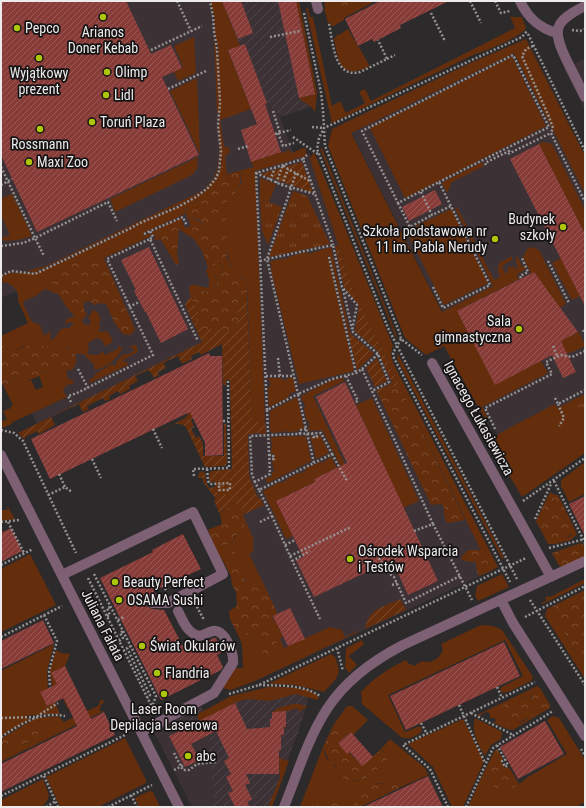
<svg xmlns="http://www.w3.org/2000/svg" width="586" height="808" font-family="'Roboto Condensed',sans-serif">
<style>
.built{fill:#3c3235}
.industrial{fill:url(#industrial-furrows)}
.grass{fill:#642e0d}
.forest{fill:url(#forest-crowns)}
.park{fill:url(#park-tufts)}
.garden{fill:url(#garden-furrows)}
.building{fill:url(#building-hatch)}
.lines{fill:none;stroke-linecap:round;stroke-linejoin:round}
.path{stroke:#949292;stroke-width:2.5;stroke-dasharray:2 2;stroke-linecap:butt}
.minor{stroke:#7d6074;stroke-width:10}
.poi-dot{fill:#aec509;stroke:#151314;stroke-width:1.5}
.labels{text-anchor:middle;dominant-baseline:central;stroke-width:3.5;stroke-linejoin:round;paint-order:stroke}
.poi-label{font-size:14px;fill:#eceaea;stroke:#151314;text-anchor:start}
.street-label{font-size:14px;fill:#eceaea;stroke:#151314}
</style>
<defs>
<pattern id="industrial-furrows" width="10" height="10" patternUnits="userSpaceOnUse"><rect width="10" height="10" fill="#3c3235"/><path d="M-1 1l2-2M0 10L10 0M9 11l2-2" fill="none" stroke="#4f4649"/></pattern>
<pattern id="forest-crowns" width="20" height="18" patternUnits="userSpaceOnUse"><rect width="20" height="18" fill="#642e0d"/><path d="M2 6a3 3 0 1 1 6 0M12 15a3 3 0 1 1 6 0" fill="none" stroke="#7a4c30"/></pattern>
<pattern id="park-tufts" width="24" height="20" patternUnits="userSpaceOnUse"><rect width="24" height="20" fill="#642e0d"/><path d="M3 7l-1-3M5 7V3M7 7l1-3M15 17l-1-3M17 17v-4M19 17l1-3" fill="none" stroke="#7a4c30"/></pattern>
<pattern id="garden-furrows" width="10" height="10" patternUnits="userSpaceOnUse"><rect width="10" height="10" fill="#642e0d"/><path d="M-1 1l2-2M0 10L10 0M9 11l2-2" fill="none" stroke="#7a4c30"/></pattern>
<pattern id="building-hatch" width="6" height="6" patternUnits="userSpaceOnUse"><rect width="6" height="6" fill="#883c38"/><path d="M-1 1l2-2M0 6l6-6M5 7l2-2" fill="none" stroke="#995855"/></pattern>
</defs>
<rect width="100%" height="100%" fill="#2d2a2b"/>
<path class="built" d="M1,1H209L215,26L220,120L267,103L280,117L295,157L308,153L354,293L491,571L255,681H248L225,205L214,272L204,343L37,424L32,413L63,399L16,291L1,298Z
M522,41L585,166V449L529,489L482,407L489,403L346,122L475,61L482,59Z
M585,58V110L564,69Z
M158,727L168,733L208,735L214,807H192L153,730Z"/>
<path class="industrial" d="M216,1H299L317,93L316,105L280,117L267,103L227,118Z
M299,689L309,695L299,730L270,807H214L208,735L177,751L168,733L158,727L201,706L207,717L244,698Z"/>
<path class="grass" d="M210,1H222L240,46L228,51L251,109L220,120L224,147H228L230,152L225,156L226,166H221V152L219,125L220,84L218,47L215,34L214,15Z
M296,1H299L317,93L315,112C310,103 304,104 299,98L315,94Z
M324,1C334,1 343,6 354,5L357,1H372V3L344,18V20L335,25V26H331L330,23H328L324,8H325Z
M308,8L310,17H313L332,106L340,101L346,113L365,103L359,92L365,89L371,101L515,28L510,17H522L526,28C522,37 483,52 473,55L332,123L306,9Z
M348,29L358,47H359L369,65L368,67C340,80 338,61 334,39L338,34L339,35Z
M194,37L196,73L178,81L174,72L183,67L174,46Z
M214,37C220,58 221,92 219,114L217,112Z
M526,39L585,156V194L514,53L351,133L442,312L493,286L455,208L457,207L494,280L500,277L498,271L499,263L512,256V260L502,266L506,274L508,272L507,268L514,266L515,269L518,267L516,263V257H518L522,267L524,266L526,269L517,274L519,279L457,311L495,384L541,361L548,373L482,407L488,418L485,419L444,346L426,355L405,338L328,146L332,129L475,61Z
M512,57L546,126L405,198L370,128Z
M197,78L200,154L170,91Z
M218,127C220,132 219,137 220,142C222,169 216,185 192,198C183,203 176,207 167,210L36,272L26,271L46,266L202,191C224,173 219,152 218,127Z
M543,142L552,144L585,210V234L539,144Z
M303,148L306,149V156L255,171L265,422L252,423L247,279C221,277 226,224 225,205L227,201L235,196L237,189L242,182L240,172L227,176V174L254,167L251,162L281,152L282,153L289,150L292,153Z
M322,148L396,333L397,340L320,149Z
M311,152L315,154L393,346C390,353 391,358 394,365L498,567L491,571L354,293L308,153L311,158L313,154Z
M198,157L197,166L198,167L193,174L188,177L115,212L110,199Z
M482,162L484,166L452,182L447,193L442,183L443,182Z
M260,178L276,184L269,202L260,199Z
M205,191L201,200L195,201L186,208L185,214L143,233L144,236L149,233L151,236L104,258L106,263L95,260L80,259L55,272L52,283L59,295L46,289L43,290L34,297L25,300L23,304L32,322L40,325L43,334L46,335L50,331L51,341C60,336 55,328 69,328L74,323L70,322L65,324L66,320L74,316L82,320L83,323L86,325H89L91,322L88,317L91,315L92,311L94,310L100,315L98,316L100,318L101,321L98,323L100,324L99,331L100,332L107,331L113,341L110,344L104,346L103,341L97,338L88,343L89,348L87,353L88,355C96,353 95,359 103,351L105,355L118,349L119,345L122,349C116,360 108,367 95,370L93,363L86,357L84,354H74L68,347L54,349L48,347L23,346L15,351L1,345V336L28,323L18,301V293C14,287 9,281 1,283V277L10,273H36L47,269L132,228L140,223L178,207Z
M12,194L32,236C22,239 12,242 1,240V238L10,235L1,215V199Z
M451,209L488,283L444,305L406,231Z
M181,218L185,228L191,226L188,219C197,217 198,222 206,225C208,226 213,225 216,225L222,231L220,233C210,235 208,226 198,224L214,265L217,263C222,264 224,266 224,271L222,273L219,271L215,276L218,278L216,286L213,290L206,292L200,290L196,285L207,288L209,286V280L207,272L205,273L208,267L202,251L194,239L179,229L159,233L160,238L159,240H155V235H153L152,232Z
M331,247L350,333L349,337L330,256L328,257L354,371L299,384L271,270H272L270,261L289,258L288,257L307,252L308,254Z
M531,247L539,250L566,304L560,308L534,272L531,274L523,257L527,249Z
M561,258L580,296L572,300L552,263Z
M579,332L585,346C570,353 567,358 554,344Z
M134,345H136L138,352L123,360V362L126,361L128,365L90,383L89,380L94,377L95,374L112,364L115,366L116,363L122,355L129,354L134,351L133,348L129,347Z
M397,352L504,558L502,559L398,361Z
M54,366L67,370V376L69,380L72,379L74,382L72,384C68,384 65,386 63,390L67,397L13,422L10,425L1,428V422L7,419L3,411L11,408V406L13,405L3,385L10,383L13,378L16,376L29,381L31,380L36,390L43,387L39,375L45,373Z
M293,377L296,391L289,394V397L269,407L268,387H270V380H268V378H282V380H287V378Z
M343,378L344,381L313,396L379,536L348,481L323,431L320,430L309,431L308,427H310L308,420H306L304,408H305L304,401H302L301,396L332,380Z
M585,394V453L522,497L493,448L498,434L555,404L557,408Z
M297,397L304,429H299V431L288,432L287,431L273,433L270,431V411Z
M372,398L419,501L403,508L356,405Z
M310,435L313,438L318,437V435H320L329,453L316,459Z
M306,436L311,461L268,483L265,479L272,476V472H274L272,459H274V454H271L272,442H271V437Z
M331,457L337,468L314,479L315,482L276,501L293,536L286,539L263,491L280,482L281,483L287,480V479L298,473L299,474L306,471L305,469L320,462L322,463Z
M585,462V494L569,502L561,486V480Z
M6,507H8L15,519L1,521V510H7L8,508Z
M566,511L577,534L571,540L556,544L561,539L571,536L570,524L564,518Z
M246,522L253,538V552L249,554L267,591L256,588H243L246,579L230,560L225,565L215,547L232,543L235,545L234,549L227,552V554L230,556L237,551V545L234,539C236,532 243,531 246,522Z
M30,554L56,605L1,632V569Z
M502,574L509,587L478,601L475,596L477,586Z
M585,579V583L543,604L541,603L546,601V596L550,597Z
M553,606L554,615L581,661L585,665V679L545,616L547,609Z
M274,618L283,637L280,639L284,648L330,627L342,630L345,637L357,631L358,632L255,681L231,690L222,688L234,668H243L242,644L236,631L241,629L251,638L257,641L262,639L266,641L265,644L260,650L272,638C269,632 271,624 274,618Z
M483,625L493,626L502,630L533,677L531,681L508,692L502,693L500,688L523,676L505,640L388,695L405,732L420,726L422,731C416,737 409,740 401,737L362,704L361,692C374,678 389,668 406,660L408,663L414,666L422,661C432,664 439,659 443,650L441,644L479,626Z
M362,640L364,644L349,656L357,665L349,673L345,668L346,648Z
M54,644L47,671L48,689L40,692L47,706L55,702L60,714H44L27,716L26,718H29V720L1,736V671Z
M56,650L61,653L70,654L65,666L52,673L69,708L76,706L68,709L56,685L52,686L50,671Z
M331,654L335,657C343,676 337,677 324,692L295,685L268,684Z
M268,687C280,687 314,686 319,698L317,700L296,694L270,701L248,699L239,701L219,711L202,729L198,721V714L231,696Z
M527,691L533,696L529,699L524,697L519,725C522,721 524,721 527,719C534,715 536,706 545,711L513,730L507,729L494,723L496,720L494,718H490V714L488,712L483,713L480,716L477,715Z
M102,700L105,701L100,706L101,708L99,709L100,711H104L1,762V750L8,746L11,747L29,743L32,723L31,730C24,735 12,737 4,739L2,738L36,718L58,716L64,722L98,706L100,701Z
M293,704H299L308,707L301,710V712L298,710L300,708L295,709L294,707V709L288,711L272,712L278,708Z
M347,706H352L368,720L353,735L351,732L348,734L344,733L341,727L337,723L334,724Z
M553,716L559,718L585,760V802L576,807H468L483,774L487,777L489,781L503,788L510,789L515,787L528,777L567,754L547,720Z
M475,718L502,732L501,739L491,745L485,756L484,755C478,743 471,732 475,718Z
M463,719L484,762L463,807H452L433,767L408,744Z
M125,738L146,780V783L98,807H60L46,777Z
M390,739L425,768L428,775L399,788L400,786L398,781L394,779C386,783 381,786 373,781L352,803L356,807H338L337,803L316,807H300L323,747L326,758L338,769L341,777L350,782L366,779C369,772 371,769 378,769L384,752L381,749Z
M279,758L289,761L272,807H268L280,778Z
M43,779L49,795L47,801L43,806L44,807H1V800Z
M149,791L153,792L160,807H139L135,798Z"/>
<path class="forest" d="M332,1H357L354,5H348L342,9L335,6Z
M221,166H226L227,176L240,172C242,186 238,184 235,196L227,201L225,205L227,258L231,267L242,279H247V301H241L237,304L238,320L234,329L228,331L217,327L210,329H203L196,321L199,314L191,298L189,289L191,285H196L200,290L206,292L213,290L216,286L218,279L212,270L218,268L222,273L224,271C223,259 217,265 210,266L191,227L198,224C207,226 210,235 220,233L222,231L216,225C214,225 212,226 209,226C201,226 201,215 188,219C182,207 191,203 201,199L205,191L217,177Z
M167,226H173L177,229H179L177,254L179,263L176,265L160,238L159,233L162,229Z
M80,259L95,260L106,263L135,329L133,333L129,335L123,334L114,322L106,304L100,303L95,305L89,301L84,302V309L87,315L82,320C69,316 59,294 52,283L55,272Z
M1,345L15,351C28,343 40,343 54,349C69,342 84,356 72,370C65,370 59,371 54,366C48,371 29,384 21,380C19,379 18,377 16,376L13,378L10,383L3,385L1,380Z
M399,384L465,520L447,523L444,515V507L441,504L431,505L378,394Z
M550,492L555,495H558L566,511L564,518L570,524L574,531C569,539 563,536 556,544H548L536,521Z
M234,503L240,505L245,514L243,515L246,522L240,533L234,536V539L237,545V551L230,556L227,555V552L234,549V545L232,543L215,547L208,530L222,524L220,513Z
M581,543L585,546V557L561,567L558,564L552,553Z
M468,550H482L491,556L488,564L491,571L479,576L477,571L476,562L465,561L461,559L462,556Z
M230,560H240C247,571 246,576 243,588H256L267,591L277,612V614L273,616C273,625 266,634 276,640L277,646L273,652L266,654L260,650L262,645L265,644L266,641L262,639L258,641L251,638L241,629L236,631L230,619L229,611L237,606L236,592L232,585L231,576L225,565Z
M585,590V665L581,661L554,615L553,606Z
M537,686L540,688L550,705V708L545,711C539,707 534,711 532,717L523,720L514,728C505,725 501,717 501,708C512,697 518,699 532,698L533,696L527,691Z
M36,720L38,722L41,727C36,742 25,745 11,747L8,746L1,750V738C6,739 26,733 31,730L32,723Z
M337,723L341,727L344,733L348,734L338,743L349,752L362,766L381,749L387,757V762C378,773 373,765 366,779C361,780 356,780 350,782L346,781L338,774V769L335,765L330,763L323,747L334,724Z
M497,749L503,759L501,761L505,768L509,767L519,784L515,787L510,789L503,788L498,789L493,786L487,777L483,774L494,752Z
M394,779L398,781L400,786L399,788L360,807H356L352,803L351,794C356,789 359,787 365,788L373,781L377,780L378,784H383L388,780Z
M328,797L334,798L337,803L338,807H316L320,800Z"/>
<path class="park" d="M293,191L307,196L330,244L269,257Z
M260,199L282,207L268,245L262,231Z
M585,401V418L584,416L581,418L575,407Z
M232,480V495H219L215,490V481Z"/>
<path class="garden" d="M302,162L313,193L260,174Z
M338,245L354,293L399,384L378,394L376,391L392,383L378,351L355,331L359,306L344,287L335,246Z
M189,298H191L199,314L196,321L203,329H210L217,327L228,331L234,329L238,320L237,304L241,301H247L252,422H265L266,434L256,433L248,435L249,476L258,498H260L264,505L245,514L240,505L234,503L219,513L214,501L216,499L203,482V478H198L199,473L202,471L205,473L206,482L209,488L215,487V490L219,495L232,494V480L210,482L209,474L211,471L232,469L230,380H226V385H223L222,344L201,355L199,352L191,356L192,359L182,364L178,356L163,363L166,368L158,372L159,375L154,378L149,370L135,376L138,381L129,386L130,389L120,394L118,391L109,396L110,399L105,401L103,398L87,406L89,409L83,412L79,404L51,417L55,425L39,434L37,431L25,437V440L18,433L202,342L185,305Z
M350,333L374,354L357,370L349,337Z
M377,358L387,381L375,387L366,368Z
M190,411L194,417L191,419L194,427L191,429L196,438L199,436L203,444V456H224V424H226L227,463L225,466L205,467L186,427C177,419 167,428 158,433L185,418L188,415L187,412Z
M400,599L406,610L365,629C368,609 383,607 400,599Z"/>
<path class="building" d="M1,1H126L151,54L171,45L182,68L162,77L199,155L37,232L1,155Z
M222,1H241L253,33L238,39Z
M278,1H296L315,94L299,98Z
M380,1H449L400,25L401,28L374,42L372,39L358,46L345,19Z
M245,44L267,103L265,104L281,152L251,162L241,130L257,124L228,50Z
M539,144L585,234V306L510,159Z
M435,190L442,204L409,221L402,207Z
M149,247L188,329L161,343L146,312H145L134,291L136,290L121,260Z
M534,272L578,332L561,341L576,372L563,378L552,355L495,385L457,311Z
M209,353L210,356H222L223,455L205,456V443L190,412L50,479L31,439Z
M345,382L438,581L408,595L392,560L314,597L296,560L303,557L276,501L315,482L314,479L347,463L316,397Z
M585,496V536L569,504Z
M11,528L22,551L1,562V533Z
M183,534L201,569L154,591L157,596L148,598L146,600V606L152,609L164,610L186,652L214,638H216L223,652L217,655L223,667L221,670L161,700L100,578L153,552L152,550Z
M290,608L305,639L288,646L273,616Z
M43,620L54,643L1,669V641Z
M504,642L520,676L406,730L390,696Z
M65,666L91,719L104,712L115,735L1,792V764L77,726L64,698L47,706L40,692L57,684L51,673Z
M235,703L247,729L270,727V719H272V712L286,711V727H284V735H281V750L279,751V774H246L250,783L245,785L252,799L247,802L250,807H235L228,793L233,791L226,777L231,774L224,761L229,758L216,731L191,744L200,760L185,767L169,736Z
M545,721L564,754L518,779L500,747Z
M351,732L373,757L362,766L350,752L347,754L338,743Z
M428,776L443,807H363Z"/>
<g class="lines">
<path class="path" d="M177,1L191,31
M470,1L481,23
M495,1L501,13L510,11
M304,13L321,92L323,111L325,146L400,334L401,339L422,355
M431,13L445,41
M329,24C333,42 334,79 360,72L387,59L378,40
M572,30L580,31L585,29
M528,34L585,151
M270,37L300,31
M533,46L526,49L522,56L549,117L553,128L551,133
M151,50L202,26
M387,59L395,55
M168,89L206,71
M273,111L280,133
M312,127L324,128
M278,133L283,146L294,143
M275,134L291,130
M293,137L318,154
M238,149L248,146
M508,154L551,133L585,202
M303,159L307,155
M486,165L485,163L509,151V153
M1,167L35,238L108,202L117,221
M256,173L282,185L315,194
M270,180L275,168
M276,183L283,165L288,169L310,181
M1,185L12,179
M282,185L288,169
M421,192L432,215L451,206
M398,203L410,227L432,215
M404,230L410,227
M144,234L150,231
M150,239L153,237L150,231L183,217L187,226
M1,246L23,243L35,238L44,256
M329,257L356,373
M260,261L267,259L296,173
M548,261L569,303
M1,276L11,271L35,274L131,228L140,223L178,207L196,197L209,187L216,178L219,171L221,151L218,125L220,103L217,49L214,31L213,16L210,1
M521,278L520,276L528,272L522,258
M433,287L443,308L490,285L439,182L398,203L362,131L513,55L549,127L439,182
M343,289L352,329
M129,307L139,302
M583,330L585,334
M401,339L393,353L394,358L510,582
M553,346L557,356
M278,358L280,376
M78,369L88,388
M362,369L378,354
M266,376H294
M346,376L358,401L355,402
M555,398L558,404L585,390
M71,402L68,396L77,393L153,355L107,259L150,239L198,341
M558,404L564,418L559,426
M267,410L256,173L303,159L333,245
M223,421H228
M153,429L162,448
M495,429L485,408L552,374L546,362L561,355L572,357L585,351
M1,430L14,433L23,441L76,553
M312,433L313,437H317L316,433
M300,434V430L307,429
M332,454L347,481
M269,455H273L274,459H270
M92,459L101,478
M207,469L208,481L210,484L230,483V490H219V484
M59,474L65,487
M194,476L193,469L229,468L228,380
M554,481L585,543
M255,482L252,474L250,436L321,433L332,454L314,463
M259,490L255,482L270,474L267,410L298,394L267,259L333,245L342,287L357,305L352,331L378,354L389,382L372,391
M48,495L65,487L72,492
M523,501L585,458
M272,516L290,556L320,619
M535,519L551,484
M1,522L19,520
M8,522L24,553
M260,522L272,516L259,490L314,463L298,394L332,379L356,373L362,369L433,524
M414,531L433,524L472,600
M285,545L295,540
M549,548L585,539
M290,556L351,527
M379,558L386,571L394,577L406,603L460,576
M292,561L310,551
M1,565L33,549
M94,574L156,696L152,707
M88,578L154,711
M517,579L388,328L317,149L319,138L324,128L522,37L527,31
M163,585L166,590
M392,585L397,583
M530,600L585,685
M195,603L204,620
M44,615L57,641L49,671L50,687
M107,616L110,615L107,608L111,607
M525,617L585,586
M118,620L124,617
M1,637L62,606
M119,641L123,638L120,633L123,631
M131,646L127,648L150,695L147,698
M337,648L343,671
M259,685C281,686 302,684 320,696
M497,687L502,698
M229,694L259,685L526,558
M459,705L485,763
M471,713L513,735
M1,718L36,717L58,703
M421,723L427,734
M1,737C21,724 40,711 65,716
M497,745L508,765L505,767L502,761L505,759
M581,749L585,756
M174,753L183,770H189L197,764L216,762
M174,770L184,765
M44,776L58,807
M131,795L137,807
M1,796L127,734
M46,807L56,801
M108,807L152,785
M448,807L430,769L403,745L535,682
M466,807L493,748L553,711"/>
<path class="minor" d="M316,1L318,9
M520,1C528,18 539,28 557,33
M585,6C553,22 552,30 567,61C573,73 579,85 585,97
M432,363L551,577
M1,455L179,807
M62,575L193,512L223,574L168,603H152
M501,600L513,623L585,736
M141,732L214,693L233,663C234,653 225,629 213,631C208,632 204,635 199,636C187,633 183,621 178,611
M284,807C297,775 308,738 327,709C345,681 374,660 403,645L585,561"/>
</g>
<g class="poi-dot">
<circle cx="103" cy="17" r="4"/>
<circle cx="17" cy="28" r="4"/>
<circle cx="39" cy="58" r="4"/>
<circle cx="107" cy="72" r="4"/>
<circle cx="106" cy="95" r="4"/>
<circle cx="92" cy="122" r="4"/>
<circle cx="40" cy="129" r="4"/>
<circle cx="29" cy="162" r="4"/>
<circle cx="563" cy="227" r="4"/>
<circle cx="495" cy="239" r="4"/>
<circle cx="519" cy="329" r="4"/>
<circle cx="350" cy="559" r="4"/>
<circle cx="115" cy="582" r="4"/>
<circle cx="119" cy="600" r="4"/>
<circle cx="142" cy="646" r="4"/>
<circle cx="157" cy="673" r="4"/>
<circle cx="164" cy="694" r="4"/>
<circle cx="188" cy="756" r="4"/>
</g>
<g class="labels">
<g class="poi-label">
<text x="25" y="28">Pepco</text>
<text x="103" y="32" text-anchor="middle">Arianos<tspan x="103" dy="16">Doner Kebab</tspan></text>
<text x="115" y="72">Olimp</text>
<text x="39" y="73" text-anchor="middle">Wyjątkowy<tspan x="39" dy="16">prezent</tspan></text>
<text x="114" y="95">Lidl</text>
<text x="100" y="122">Toruń Plaza</text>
<text x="40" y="144" text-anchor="middle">Rossmann</text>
<text x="37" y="162">Maxi Zoo</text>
<text x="555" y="219" text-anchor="end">Budynek<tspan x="555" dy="16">szkoły</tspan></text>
<text x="487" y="231" text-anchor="end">Szkoła podstawowa nr<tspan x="487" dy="16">11 im. Pabla Nerudy</tspan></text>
<text x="511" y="321" text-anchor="end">Sala<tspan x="511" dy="16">gimnastyczna</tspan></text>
<text x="358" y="551">Ośrodek Wsparcia<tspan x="358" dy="16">i Testów</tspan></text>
<text x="123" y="582">Beauty Perfect</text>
<text x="127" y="600">OSAMA Sushi</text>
<text x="150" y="646">Świat Okularów</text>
<text x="165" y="673">Flandria</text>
<text x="164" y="709" text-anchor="middle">Laser Room<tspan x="164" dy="16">Depilacja Laserowa</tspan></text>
<text x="196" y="756">abc</text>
</g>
<g class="street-label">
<text transform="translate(479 418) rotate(61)">Ignacego Łukasiewicza</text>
<text transform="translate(103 625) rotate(63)">Juliana Fałata</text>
</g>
</g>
<rect width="586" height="808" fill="none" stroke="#eceaea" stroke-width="4"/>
</svg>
